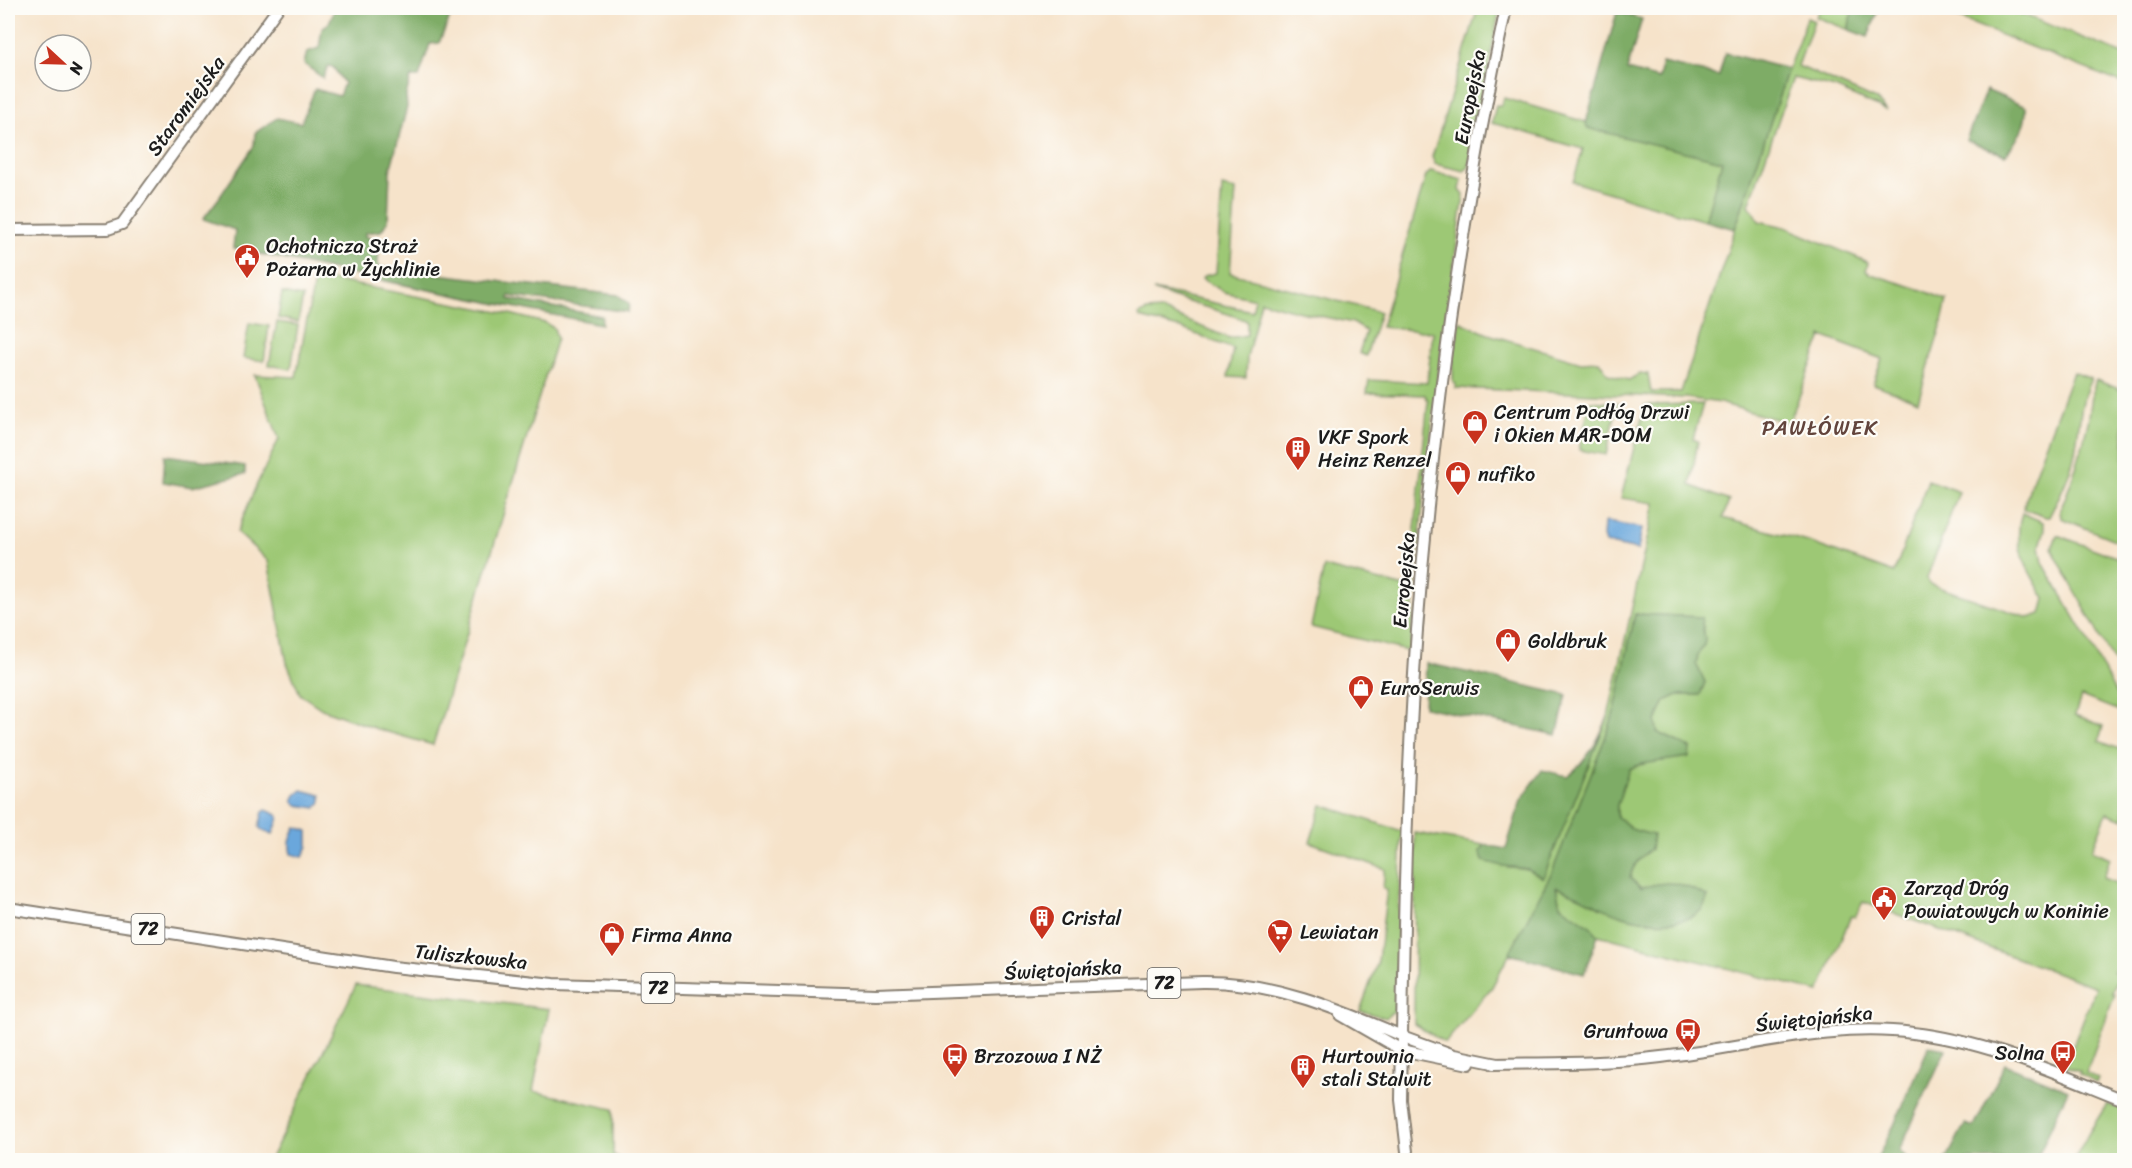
<svg xmlns="http://www.w3.org/2000/svg" width="2132" height="1168" font-family="Sriracha,sans-serif">
<style>
.green{fill:#9dc874;stroke:#5c7248;stroke-width:1.5}
.forest{fill:#7eac66;stroke:#4d6441;stroke-width:1.5}
.water{fill:#6aa7dc;stroke:#43627c;stroke-width:1.5}
.lines{fill:none;stroke-linecap:round;stroke-linejoin:round}
.secondary-casing{stroke:#898073;stroke-width:14}
.primary-casing{stroke:#898073;stroke-width:14}
.secondary{stroke:#fff;stroke-width:10}
.primary{stroke:#fff;stroke-width:10}
.labels{text-anchor:middle;dominant-baseline:central;stroke-width:4.5;stroke-linejoin:round;paint-order:stroke}
.shield{fill:#fdfcf7;stroke:#605f5e;stroke-width:1.5}
.shield-label{font-size:18px;font-weight:bold;fill:#1c1c1c}
.street-label{font-size:20px;fill:#1c1c1c;stroke:#fdfcf7}
.poi-label{font-size:20px;fill:#1c1c1c;stroke:#fdfcf7;text-anchor:start}
.neighbourhood-label{font-size:21px;letter-spacing:1.5px;fill:#62443c;stroke:#fdfcf7}
</style>
<rect width="100%" height="100%" fill="#fdfcf7"/>
<filter id="ink" filterUnits="userSpaceOnUse"><feTurbulence type="fractalNoise" baseFrequency=".0167" numOctaves="2"/><feDisplacementMap in="SourceGraphic" scale="12" xChannelSelector="R" yChannelSelector="G"/><feConvolveMatrix kernelMatrix="1 2 1 2 8 2 1 2 1" color-interpolation-filters="sRGB"/></filter>
<filter id="wash" filterUnits="userSpaceOnUse"><feTurbulence type="fractalNoise" baseFrequency=".008" numOctaves="4" result="noise"/><feDisplacementMap in="SourceGraphic" scale="24" xChannelSelector="R" yChannelSelector="G"/><feGaussianBlur stdDeviation="1.35" result="paint"/><feColorMatrix in="noise" values="0 0 0 0 0 0 0 0 0 0 0 0 0 0 0 0 0 1.4 0 .05"/><feComposite in="paint" operator="in"/></filter>
<g filter="url(#wash)">
<rect width="100%" height="100%" fill="#f6e3ca"/>
<path class="green" d="M1478,8H1500L1469,167L1464,171L1435,164L1432,157Z
M1820,8H1854L1850,19L1849,30L1816,17Z
M1933,8H2006L2124,54V84Z
M1807,18L1814,21L1798,66L1876,100L1887,111L1835,88L1793,78L1749,205L1759,221L1785,227L1868,262L1866,271L1871,274L1922,290L1947,300L1941,326L1918,401L1873,384L1882,359L1822,336L1789,423L1720,403L1686,398L1455,388L1456,384L1453,383V360L1459,321L1488,334L1581,362L1599,361L1608,374L1629,380L1639,374H1648L1651,392H1681L1788,69Z
M1504,98L1586,122L1588,128L1723,161L1705,221L1573,182L1583,149L1492,123L1496,105L1501,106Z
M1431,171L1462,180L1460,190L1464,195C1442,347 1419,499 1411,652L1311,627L1324,567L1409,588L1428,401L1425,395L1367,393L1369,380L1427,383L1433,332L1381,327L1426,176Z
M1222,187L1236,190L1230,273L1380,312L1366,356L1359,353L1366,331L1353,323L1296,311L1261,301L1247,357L1246,378L1228,377L1233,349L1183,329L1140,318L1139,315L1147,311L1161,310L1229,338L1247,335V321C1216,308 1184,303 1153,290L1252,311L1255,299L1224,292L1202,279L1204,276L1216,273Z
M315,277L510,314L545,323L554,328L557,338L433,745L377,729L322,709L300,694L287,663L268,561L237,532L256,486L279,439L255,375L296,377Z
M282,293L303,297L298,322L278,318Z
M277,322L298,325L291,369L269,365Z
M249,323L269,326L264,361L243,358Z
M2073,372L2091,379C2079,403 2080,426 2075,452C2071,474 2059,498 2049,517H2046L2023,509L2031,483Z
M2096,380L2124,391V544L2061,518L2060,511C2072,482 2082,452 2088,422C2091,407 2091,394 2096,380Z
M1590,401L1618,403L1606,455L1579,450Z
M1703,404L1693,439L1698,441L1690,485L1729,501L1723,518L1808,542L1894,573L1928,480L1959,492L1927,578L1929,584L2029,618L2041,614L2045,599C2028,569 2011,548 2022,513L2043,522L2045,529L2040,546L2043,563L2087,638L2124,710V713L2081,696L2075,715L2103,726L2099,741L2124,751V819L2107,813L2092,850L2110,858L2103,878L2124,886V962L2113,972L2124,977V988L2116,982L2112,993L2115,994L2086,1073L2098,1078L2096,1083L2079,1074L2080,1071L2065,1066L2096,987L1863,902L1855,917L1851,916L1819,992L1598,935L1590,926L1560,905L1556,887L1576,894L1601,908L1707,898C1690,886 1662,882 1641,888L1630,878C1633,864 1640,857 1651,849L1634,830L1617,817V805L1629,769L1690,748L1657,732L1656,721L1665,701L1678,695H1700L1705,682L1696,664L1698,654L1704,645V630L1700,617L1635,614L1616,705L1609,728L1553,870L1492,987L1445,1043L1414,1024L1415,833L1485,845L1480,852L1503,866L1528,869L1543,878L1608,717L1655,503L1621,498L1645,405Z
M2057,535L2124,560V669L2116,666L2052,549Z
M1322,805L1402,831L1395,1012H1392L1386,1018L1360,1011L1378,961L1387,889L1383,888L1385,869L1310,842Z
M356,985L549,1009L533,1091L613,1109V1156L621,1158V1160H270Z
M2107,1104L2124,1110V1160H2074L2090,1131Z"/>
<path class="forest" d="M335,8H454L439,43L430,44L419,77H411L406,95L407,107L390,171L388,221L381,231L365,233V236L379,242L378,267L618,295L629,304L628,312L509,296V299L602,316L601,324C478,301 355,275 233,248L235,230L203,219L219,198L254,146L255,133L277,118L301,123L315,89L339,96L344,83L333,67L328,66L323,78L304,64L307,52L319,48L322,28L329,23Z
M1854,8H1879L1868,37L1849,30L1850,19Z
M1617,12L1642,19L1627,70L1659,79L1662,63L1719,76L1725,53L1788,69L1735,229L1705,221L1722,161L1587,128L1586,122Z
M1986,90L2026,107C2027,125 2016,143 2005,155L1966,140Z
M165,455L245,466V474L192,487L163,482Z
M1635,614L1701,617L1705,639L1704,645L1698,654L1696,664L1705,682L1700,695H1678L1665,701L1656,721L1657,732L1690,748L1689,757L1642,764L1629,769L1617,805V817L1634,830L1653,835L1651,849C1640,857 1633,864 1630,878L1641,888C1672,879 1680,882 1708,897C1706,901 1704,907 1701,910C1686,927 1641,922 1620,915C1598,908 1579,894 1556,887L1560,905L1590,926L1598,935L1584,974L1509,954L1553,870L1609,728L1616,705Z
M1426,663L1567,695L1557,735L1424,707Z
M1608,717L1543,878L1528,869L1503,866L1483,861L1480,851L1485,845L1506,849L1521,800L1542,770L1567,776C1588,761 1598,740 1608,717Z
M1929,1046L1946,1049L1899,1151L1909,1159L1908,1160H1876L1894,1125Z
M2005,1064L2068,1090L2036,1160H1946L1965,1124L1974,1127Z"/>
<path class="water" d="M1606,522L1642,528L1638,550L1605,543L1603,537L1604,523Z
M302,790L321,795V802L316,808L297,805L293,801L296,795Z
M266,810L278,815L279,818L273,834L262,830L259,827L263,812Z
M296,827L308,831V846L303,857L291,854C288,844 291,835 296,827Z"/>
</g>
<g filter="url(#ink)">
<g class="lines">
<defs>
<path id="secondary" d="M8,230L108,229L122,224L278,8
M1401,1050L1469,1064
M1493,1064C1549,1063 1605,1064 1661,1057C1745,1048 1828,1022 1913,1033C1987,1041 2056,1073 2124,1100
M1498,1064L1454,1055L1402,1036C1404,901 1407,765 1417,630C1433,421 1461,213 1506,8"/>
<path id="primary" d="M8,908L393,967L554,984L876,994L1202,982C1273,981 1338,1009 1402,1036L1401,1100L1408,1160
M1340,1015L1401,1050"/>
</defs>
<use href="#secondary" class="secondary-casing"/>
<use href="#primary" class="primary-casing"/>
<use href="#secondary" class="secondary"/>
<use href="#primary" class="primary"/>
</g>
</g>
<defs>
<symbol id="civic-pin" viewBox="-11 -11 22 30"><path d="M0 17L-7.5 6A9.5 9.5 0 1 1 7.5 6Z" fill="#c8321e" stroke="#fdfcf7"/><path d="M-.6-6.5H3V-4.5H.6V-3L4-1V1h2V6H-6V1h2V-1L-.6-3ZM-1.2 2.5V6h2.4V2.5Z" fill="#fff"/></symbol>
<symbol id="shop-pin" viewBox="-11 -11 22 30"><path d="M0 17L-7.5 6A9.5 9.5 0 1 1 7.5 6Z" fill="#c8321e" stroke="#fdfcf7"/><path d="M-5-2.5h2.3a2.7 3.5 0 0 1 5.4 0H5L5.5 6h-11ZM-1.5-2.5h3a1.5 2.3 0 0 0-3 0Z" fill="#fff"/></symbol>
<symbol id="building-pin" viewBox="-11 -11 22 30"><path d="M0 17L-7.5 6A9.5 9.5 0 1 1 7.5 6Z" fill="#c8321e" stroke="#fdfcf7"/><path d="M-4-6H4V6H1V3H-1V6H-4ZM-2.5-4.3h1.7v1.8h-1.7ZM.8-4.3h1.7v1.8H.8ZM-2.5-1h1.7V.8h-1.7ZM.8-1h1.7V.8H.8Z" fill="#fff"/></symbol>
<symbol id="supermarket-pin" viewBox="-11 -11 22 30"><path d="M0 17L-7.5 6A9.5 9.5 0 1 1 7.5 6Z" fill="#c8321e" stroke="#fdfcf7"/><path d="M-6-5.5h2.5l.6 2H6L4.5 2H-2.5L-4.4-4H-6ZM-1.5 3.2a1.3 1.3 0 1 0 .1 0ZM3 3.2a1.3 1.3 0 1 0 .1 0Z" fill="#fff"/></symbol>
<symbol id="bus-pin" viewBox="-11 -11 22 30"><path d="M0 17L-7.5 6A9.5 9.5 0 1 1 7.5 6Z" fill="#c8321e" stroke="#fdfcf7"/><path d="M-5-6H5V4H4V6H2V4H-2V6H-4V4H-5ZM-3.5-4V0h7V-4ZM-3.5 1.2v1.5H-2V1.2ZM2 1.2v1.5H3.5V1.2Z" fill="#fff"/></symbol>
</defs>
<g fill-rule="evenodd">
<use href="#civic-pin" x="232" y="242" width="30" height="40"/>
<use href="#shop-pin" x="1460" y="408" width="30" height="40"/>
<use href="#building-pin" x="1283" y="434" width="30" height="40"/>
<use href="#shop-pin" x="1443" y="459" width="30" height="40"/>
<use href="#shop-pin" x="1493" y="626" width="30" height="40"/>
<use href="#shop-pin" x="1346" y="673" width="30" height="40"/>
<use href="#civic-pin" x="1869" y="884" width="30" height="40"/>
<use href="#building-pin" x="1027" y="903" width="30" height="40"/>
<use href="#supermarket-pin" x="1265" y="917" width="30" height="40"/>
<use href="#shop-pin" x="597" y="920" width="30" height="40"/>
<use href="#bus-pin" x="1673" y="1016" width="30" height="40"/>
<use href="#bus-pin" x="2048" y="1038" width="30" height="40"/>
<use href="#bus-pin" x="940" y="1041" width="30" height="40"/>
<use href="#building-pin" x="1288" y="1052" width="30" height="40"/>
</g>
<g class="labels">
<g class="shield">
<rect x="131.5" y="914" width="33" height="30" rx="4.5"/>
<rect x="1147.5" y="968" width="33" height="30" rx="4.5"/>
<rect x="641.5" y="973" width="33" height="30" rx="4.5"/>
</g>
<g class="shield-label">
<text x="148" y="929">72</text>
<text x="1164" y="983">72</text>
<text x="658" y="988">72</text>
</g>
<g class="street-label">
<text transform="translate(1470 97) rotate(-79)">Europejska</text>
<text transform="translate(186 106) rotate(-54)">Staromiejska</text>
<text transform="translate(1404 580) rotate(-85)">Europejska</text>
<text transform="translate(471 957) rotate(6)">Tuliszkowska</text>
<text transform="translate(1063 970) rotate(-3)">Świętojańska</text>
<text transform="translate(1814 1019) rotate(-6)">Świętojańska</text>
</g>
<g class="poi-label">
<text x="266" y="246">Ochotnicza Straż<tspan x="266" dy="23">Pożarna w Żychlinie</tspan></text>
<text x="1494" y="412">Centrum Podłóg Drzwi<tspan x="1494" dy="23">i Okien MAR-DOM</tspan></text>
<text x="1318" y="437">VKF Spork<tspan x="1318" dy="23">Heinz Renzel</tspan></text>
<text x="1478" y="474">nufiko</text>
<text x="1528" y="641">Goldbruk</text>
<text x="1380" y="688">EuroSerwis</text>
<text x="1904" y="888">Zarząd Dróg<tspan x="1904" dy="23">Powiatowych w Koninie</tspan></text>
<text x="1062" y="918">Cristal</text>
<text x="1300" y="932">Lewiatan</text>
<text x="632" y="935">Firma Anna</text>
<text x="1668" y="1031" text-anchor="end">Gruntowa</text>
<text x="2044" y="1053" text-anchor="end">Solna</text>
<text x="974" y="1056">Brzozowa I NŻ</text>
<text x="1322" y="1056">Hurtownia<tspan x="1322" dy="23">stali Stalwit</tspan></text>
</g>
<g class="neighbourhood-label">
<text x="1820" y="428">PAWŁÓWEK</text>
</g>
</g>
<rect width="2132" height="1168" fill="none" stroke="#fdfcf7" stroke-width="30"/>
<g transform="translate(63 63) rotate(112)"><circle r="28" fill="#fdfcf7" stroke="#a3a29f" stroke-width="1.5"/>
<path d="M0-4.5L10 22L0 15L-10 22Z" fill="#c8321e"/>
<text y="-9" font-size="16" font-weight="bold" text-anchor="middle" fill="#1c1c1c">N</text>
</g>
</svg>
